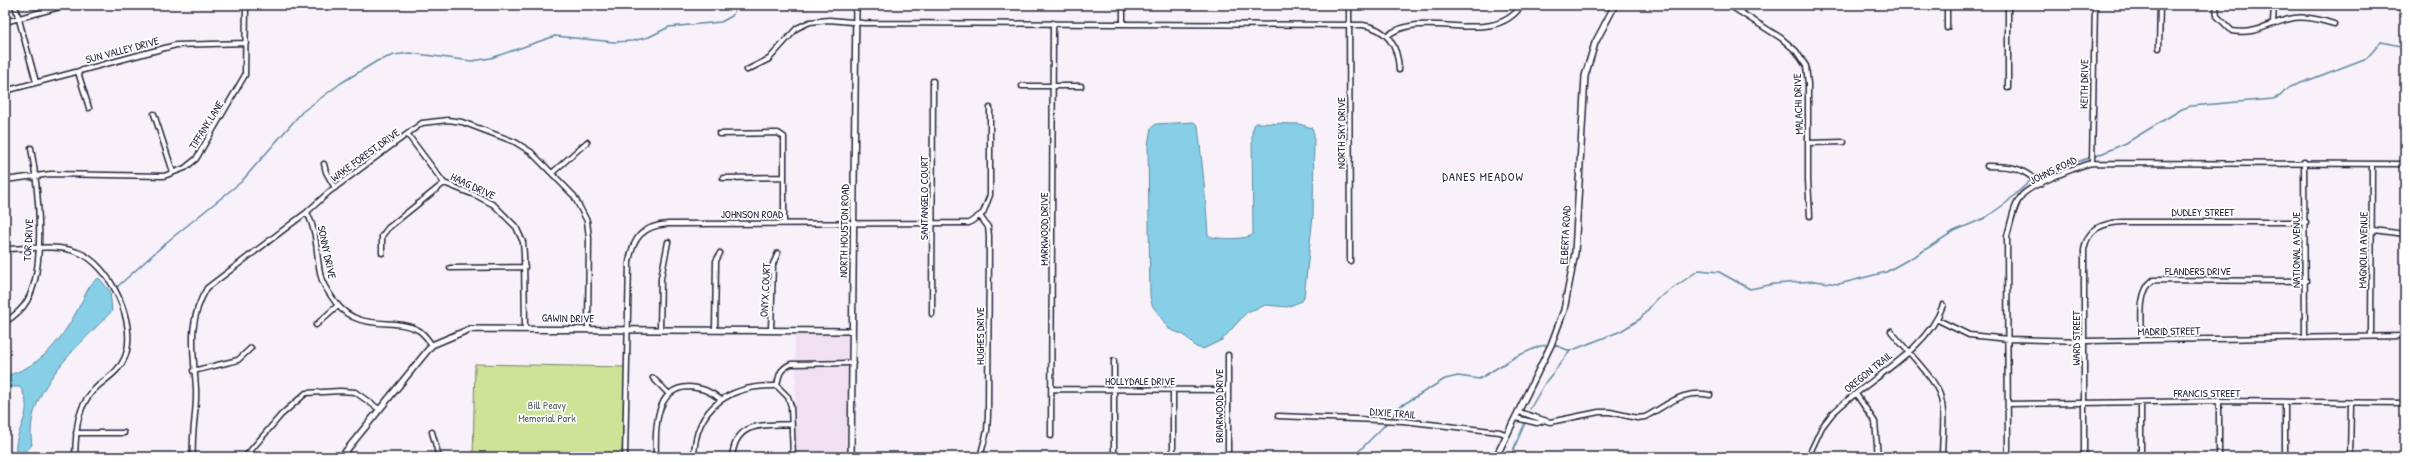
<svg xmlns="http://www.w3.org/2000/svg" width="2410" height="462" font-family="'Patrick Hand',sans-serif">
<style>
.built{fill:#f0e0f2}
.green{fill:#cee398;stroke:#78826a}
.water{fill:#86cfe6;stroke:#5e8aa2}
.lines{fill:none;stroke-linecap:round;stroke-linejoin:round}
.stream{stroke:#5e8aa2;stroke-width:1.5}
.minor-casing{stroke:#22223b;stroke-width:7}
.tertiary-casing{stroke:#22223b;stroke-width:8}
.minor{stroke:#fff;stroke-width:4}
.tertiary{stroke:#fff;stroke-width:5}
.labels{text-anchor:middle;dominant-baseline:central;stroke-width:3.5;stroke-linejoin:round;paint-order:stroke}
.street-label{font-size:11px;fill:#22223b;stroke:#fff}
.park-label{font-size:11px;fill:#565c57;stroke:#fff}
.neighbourhood-label{font-size:12px;letter-spacing:1px;fill:#22223b;stroke:#fff}
</style>
<rect width="100%" height="100%" fill="#f8f1f9"/>
<filter id="ink" filterUnits="userSpaceOnUse"><feTurbulence type="fractalNoise" baseFrequency=".025" numOctaves="2"/><feDisplacementMap in="SourceGraphic" scale="8" xChannelSelector="R" yChannelSelector="G"/><feConvolveMatrix kernelMatrix="1 2 1 2 8 2 1 2 1" color-interpolation-filters="sRGB"/></filter>
<g filter="url(#ink)">
<path class="built" d="M795,332H849V359H795Z
M796,367H848L847,457H795Z"/>
<path class="green" d="M475,364L625,367L622,457H473Z"/>
<path class="water" d="M1194,122L1198,126C1202,163 1206,198 1208,235C1214,240 1249,240 1253,234L1252,132L1255,123L1299,124L1312,128L1314,134L1313,216L1304,297L1302,301L1287,307L1266,305L1247,312L1222,340L1203,349L1196,347L1184,335L1169,329L1152,305L1150,296L1148,145L1151,128L1156,124Z
M99,278L110,291L112,311C79,346 23,391 32,445C27,450 24,455 16,453C13,429 37,414 20,387H5V376C44,366 64,336 81,303C86,294 89,283 99,278Z"/>
<g class="lines">
<path class="stream" d="M2096,156L2126,143L2182,109L2191,106L2273,99L2280,96L2288,88L2367,58L2381,42L2405,47
M2036,175L2089,158
M117,287L168,241L241,182L302,112L341,83L377,61L394,55L410,53L472,61L491,58L555,36L614,42L632,41L649,37L669,27L721,22L732,16L738,5
M1555,345L1570,351
M1530,409L1545,383L1570,351L1621,331L1640,319L1656,300L1699,270L1719,272L1750,289L1774,284L1814,281L1839,284L1886,272L1920,253L1954,231L1985,218L2006,203L2031,180
M1391,418L1399,407L1445,379L1458,376L1479,379L1515,357L1540,346L1549,345
M1353,457L1386,424
M1510,457L1525,423"/>
<defs>
<path id="minor" d="M15,5L36,82
M1349,5L1350,261
M1729,5L1781,38L1796,51L1806,66L1808,84V180L1810,216
M2216,5L2217,16L2232,31C2256,35 2267,24 2289,19C2304,15 2320,20 2334,24
M5,22L67,5
M1123,23V5
M2273,23L2274,5
M1947,28V5
M1387,36C1426,6 1491,50 1522,5
M2159,48L2160,5
M747,70L769,59L797,28L810,22L829,20L863,23L1363,25C1388,29 1398,46 1399,70
M78,72L89,108
M1022,86H1081
M2008,88V5
M5,91L176,45L246,43
M154,114L173,172
M719,134L778,133L784,137V223
M408,135L444,183L477,196L494,205L516,227L523,242L524,255L525,328
M1808,143L1844,142
M2304,162L2305,338
M2092,163L2095,5
M324,164L326,172L335,188
M1987,166C2014,166 2020,167 2041,184
M552,173L587,142
M723,178L784,177
M5,180L51,174L164,176L185,168L196,159L245,75L246,5
M307,212C319,237 315,252 321,277C323,286 331,296 336,303C359,333 395,317 418,330C424,333 428,340 432,345
M2373,230L2405,234
M5,249C27,249 56,244 77,252C110,263 138,324 125,357C120,370 109,377 99,385C76,404 76,430 75,457
M382,253V236L388,228L444,183
M450,268L525,267
M932,314L933,81
M1938,320L1969,335L2008,339L2085,341L2405,336
M5,322C13,317 22,310 27,301C47,267 38,186 31,148
M316,325L338,305
M660,329L661,278L668,242
M715,330L716,261L720,253
M771,330L773,264L778,253
M1891,331C1905,350 1933,375 1940,395C1946,414 1942,437 1942,457
M2371,335L2372,164
M2142,340C2142,322 2137,292 2153,280L2306,281
M193,371L238,360L251,348
M653,378L668,393
M1052,389L1228,390
M1856,394L1875,422L1878,457
M2141,403V457
M2009,404L2219,401L2405,403
M1519,412L1550,422L1599,412H1610L1637,418L1645,417C1668,405 1682,389 1710,395
M1278,416L1403,421L1500,432L1507,435
M1516,418L1537,423L1543,421
M432,432L439,457
M76,433H124
M1051,436L1053,23
M193,457C191,434 197,412 196,389C194,352 186,323 207,288L307,212L329,192L422,123L448,120L462,122L515,142L531,152L574,196L587,221L589,238L588,328
M245,457L281,415L306,393L340,391L355,392L379,409
M625,457L629,262C633,238 642,226 668,224L969,223L983,213L990,195V108
M656,457C655,432 654,387 689,387C702,388 710,391 720,399
M694,457C695,406 731,385 777,386
M732,457C736,420 763,426 792,424
M793,457L791,406L788,397L777,386C779,374 780,369 791,364L853,363
M980,457L987,431L988,415L989,236L988,227L980,216
M1114,457V361
M1173,457V390
M1228,457V355
M1808,457L1822,427L1832,414C1866,380 1927,352 1943,305
M2008,457L2007,236C2011,223 2013,206 2022,195C2031,185 2078,166 2092,163L2405,164
M2084,457V250C2087,229 2102,223 2122,222H2306
M2219,457V401
M2285,457V402
M2350,457L2351,404"/>
<path id="tertiary" d="M341,457L432,345L470,329L852,331
M851,457L856,5
M1496,457L1551,345L1564,310L1575,253L1585,76L1595,43L1615,5"/>
</defs>
<use href="#minor" class="minor-casing"/>
<use href="#tertiary" class="tertiary-casing"/>
<use href="#minor" class="minor"/>
<use href="#tertiary" class="tertiary"/>
</g>
</g>
<g class="labels">
<g class="street-label">
<text transform="translate(122 50) rotate(-15)">SUN VALLEY DRIVE</text>
<text transform="translate(2084 84) rotate(-89)">KEITH DRIVE</text>
<text transform="translate(1798 104) rotate(-92)">MALACHI DRIVE</text>
<text transform="translate(206 125) rotate(-58)">TIFFANY LANE</text>
<text transform="translate(1341 133) rotate(-90)">NORTH SKY DRIVE</text>
<text transform="translate(365 155) rotate(-36)">WAKE FOREST DRIVE</text>
<text transform="translate(2053 170) rotate(-26)">JOHNS ROAD</text>
<text transform="translate(473 186) rotate(25)">HAAG DRIVE</text>
<text transform="translate(924 198) rotate(-90)">SANTANGELO COURT</text>
<text x="2203" y="212">DUDLEY STREET</text>
<text x="752" y="214">JOHNSON ROAD</text>
<text transform="translate(1044 229) rotate(-90)">MARKWOOD DRIVE</text>
<text transform="translate(844 231) rotate(-89)">NORTH HOUSTON ROAD</text>
<text transform="translate(1565 235) rotate(-87)">ELBERTA ROAD</text>
<text transform="translate(28 240) rotate(-87)">TOR DRIVE</text>
<text transform="translate(2296 250) rotate(-90)">NATIONAL AVENUE</text>
<text transform="translate(2363 250) rotate(-89)">MAGNOLIA AVENUE</text>
<text transform="translate(327 252) rotate(78)">SONNY DRIVE</text>
<text x="2198" y="271">FLANDERS DRIVE</text>
<text transform="translate(765 290) rotate(-87)">ONYX COURT</text>
<text transform="translate(568 318) rotate(1)">GAWIN DRIVE</text>
<text transform="translate(2169 331) rotate(-1)">MADRID STREET</text>
<text transform="translate(980 336) rotate(-90)">HUGHES DRIVE</text>
<text transform="translate(2076 338) rotate(-90)">WARD STREET</text>
<text transform="translate(1868 372) rotate(-39)">OREGON TRAIL</text>
<text x="1140" y="381">HOLLYDALE DRIVE</text>
<text x="2207" y="393">FRANCIS STREET</text>
<text transform="translate(1219 406) rotate(-90)">BRIARWOOD DRIVE</text>
<text transform="translate(1393 413) rotate(4)">DIXIE TRAIL</text>
</g>
<g class="park-label">
<text x="547" y="405">Bill Peavy<tspan x="547" dy="13">Memorial Park</tspan></text>
</g>
<g class="neighbourhood-label">
<text x="1483" y="176">DANES MEADOW</text>
</g>
</g>
<rect width="2410" height="462" fill="none" stroke="#fff" stroke-width="20"/>
<rect x="10" y="10" width="2390" height="442" fill="none" stroke="#22223b" stroke-width="1.5" filter="url(#ink)"/>
</svg>
